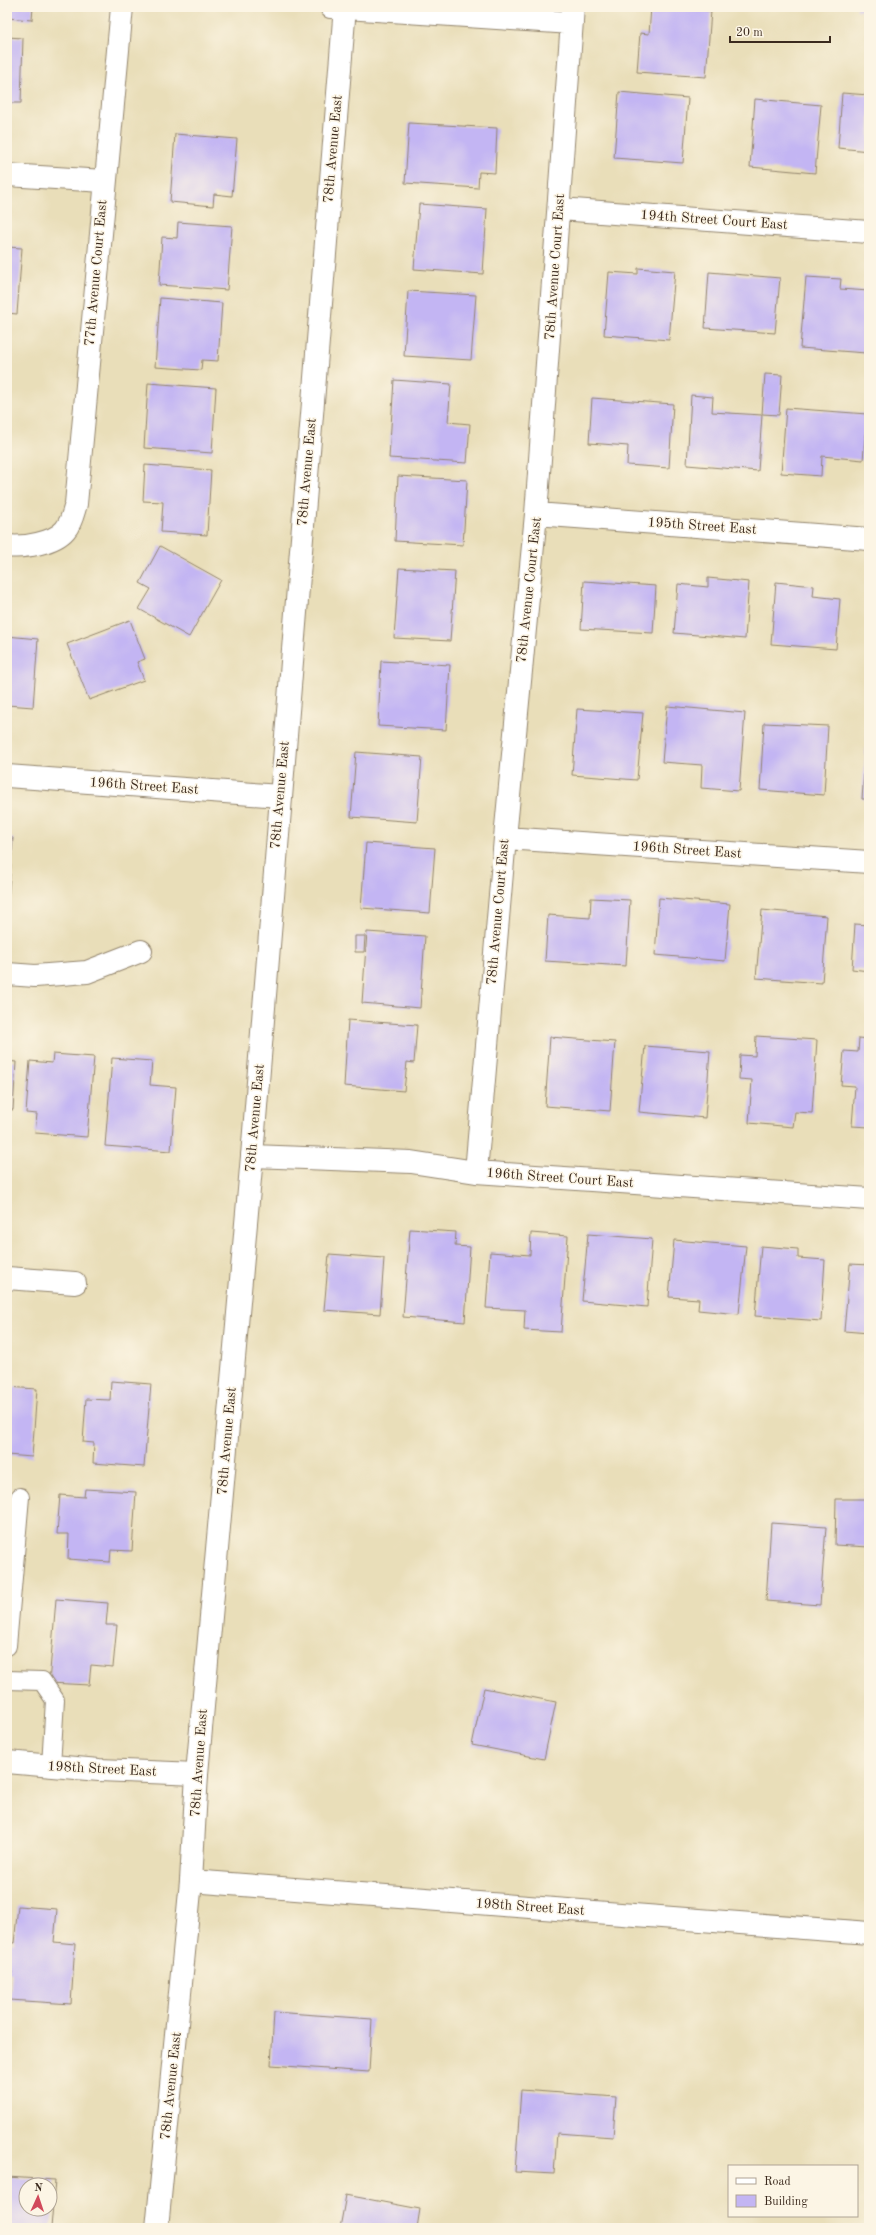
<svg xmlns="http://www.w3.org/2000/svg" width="876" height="2235" font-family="'Old Standard TT',serif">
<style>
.building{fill:#c3b5f3;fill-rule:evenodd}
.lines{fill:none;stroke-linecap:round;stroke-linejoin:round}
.service-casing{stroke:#92846c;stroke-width:20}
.minor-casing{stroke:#92846c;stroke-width:24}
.tertiary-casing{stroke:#92846c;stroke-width:24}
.service{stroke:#fff;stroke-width:18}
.minor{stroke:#fff;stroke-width:22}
.tertiary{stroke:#fff;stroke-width:22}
.labels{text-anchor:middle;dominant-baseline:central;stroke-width:3;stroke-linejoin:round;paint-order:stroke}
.street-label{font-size:14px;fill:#3b2a1e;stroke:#fcf5e5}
</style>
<rect width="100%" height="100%" fill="#fcf5e5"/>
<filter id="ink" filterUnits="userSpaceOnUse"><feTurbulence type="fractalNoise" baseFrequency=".025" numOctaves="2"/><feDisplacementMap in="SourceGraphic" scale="8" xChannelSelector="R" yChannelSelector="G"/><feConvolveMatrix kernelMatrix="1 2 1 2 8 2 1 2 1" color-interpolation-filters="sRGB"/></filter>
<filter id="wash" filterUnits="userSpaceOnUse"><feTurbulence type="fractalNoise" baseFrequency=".012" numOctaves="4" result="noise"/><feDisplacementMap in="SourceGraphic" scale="16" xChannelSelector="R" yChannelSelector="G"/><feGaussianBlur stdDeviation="0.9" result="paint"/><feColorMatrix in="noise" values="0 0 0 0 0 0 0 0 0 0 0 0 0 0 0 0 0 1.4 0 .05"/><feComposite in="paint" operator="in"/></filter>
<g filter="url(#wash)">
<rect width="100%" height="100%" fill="#e9deb9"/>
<g id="blocks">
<path class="building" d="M7,7H33L32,20L7,18Z
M651,7L711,11L706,77L637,72L640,33L649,34Z
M857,7H869V11L857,10Z
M7,37L23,38L21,103H7Z
M619,92L688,98L683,163L614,158Z
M842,93L869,95V151L838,148Z
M755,99L821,105L815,173L750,167Z
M409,123L497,128L495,173L479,172L478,188L405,183Z
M175,134L237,139L232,196L214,194L213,206L170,202Z
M419,204L487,209L483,274L414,269Z
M178,222L232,226L227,290L159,285L162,237L177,238Z
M7,247L22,248L17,314L7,313Z
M638,268L675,271L669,340L604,335L609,272L638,274Z
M709,272L780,278L775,333L705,328Z
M806,277L841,279L840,289L869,291L866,353L800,348Z
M408,291L476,295L471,360L404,356Z
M160,298L222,303L218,361L202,360L201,370L155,367Z
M765,374L782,375L779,415L762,414Z
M394,380L451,384L448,422L470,424L467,463L389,458Z
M148,383L216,388L212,453L144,448Z
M691,395L713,397L712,412L762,415L758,471L687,465Z
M592,398L673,404L669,468L627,465L628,446L589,443Z
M786,408L867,414L863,460L822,456L821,476L781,473Z
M145,465L211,470L207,535L161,532L163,502L143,501Z
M398,476L467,480L463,545L395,541Z
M160,546L221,580L189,637L139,609L151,589L140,583Z
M399,568L455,571L450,641L394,638Z
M708,578L749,582L745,639L674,633L678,584L708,587Z
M584,581L656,586L653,633L581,629Z
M776,582L814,586L813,596L840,599L836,649L771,644Z
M130,620L145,659L137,662L144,680L89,700L67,644Z
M7,636L38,639L33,707L7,705Z
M381,661L450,665L446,730L378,726Z
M667,706L745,713L739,791L701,788L702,765L662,762Z
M577,709L643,713L637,780L572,775Z
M764,723L828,726L824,795L760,790Z
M867,732H869V799H862Z
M356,752L422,757L417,822L351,817Z
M7,838H13L8,901H7Z
M366,843L435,848L430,913L361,908Z
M591,898L630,900L626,966L545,961L548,915L590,918Z
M659,898L730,904L725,961L655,955Z
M762,910L827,916L822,983L756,978Z
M855,924L869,925V971L852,969Z
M367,932L425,936L420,1008L362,1003Z
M355,936H365L364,952H355Z
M348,1020L417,1025L414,1063L407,1062L404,1091L344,1086Z
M756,1036L817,1040L812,1113L795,1112L793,1127L749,1123L752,1080L739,1079L740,1055L755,1056Z
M550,1037L615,1042L610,1111L545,1106Z
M859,1038L869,1039V1127L852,1126L855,1086L841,1085L844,1051L858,1052Z
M645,1046L710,1051L705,1118L639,1112Z
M53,1054L94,1057L87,1137L35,1133L37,1114L26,1113L30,1061L52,1063Z
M112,1058L152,1061L150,1085L176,1087L171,1151L105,1146Z
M7,1061L16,1062L13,1110L7,1109Z
M410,1229L456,1232L455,1246L470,1247L465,1322L403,1317Z
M531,1233L568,1236L561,1332L524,1330L525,1310L486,1308L490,1252L530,1255Z
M588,1234L652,1239L647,1307L582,1301Z
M674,1240L746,1246L739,1314L698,1310L699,1299L669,1297Z
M761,1246L798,1249V1258L825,1260L821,1321L755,1316Z
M329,1254L384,1258L380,1314L324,1310Z
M850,1264L869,1265V1333L844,1331Z
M111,1381L151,1384L144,1467L93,1463L94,1443L83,1442L86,1399L110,1400Z
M7,1387L37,1389L32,1457L7,1455Z
M85,1489L136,1492L132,1551L111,1550L110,1562L68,1559L69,1534H57L60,1495L84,1497Z
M836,1499H869V1547L835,1545Z
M771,1523L826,1527L820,1605L766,1601Z
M56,1599L108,1603L106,1625H117L113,1667L91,1665L89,1685L49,1683Z
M484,1688L556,1702L544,1759L472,1745Z
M18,1906L57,1909L54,1942L75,1944L71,2004L10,2000L12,1972H7V1942L14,1943Z
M274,2012L372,2019L369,2072L271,2065Z
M521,2090L616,2097L613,2137L557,2133L554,2174L515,2172Z
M7,2177L55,2180L51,2228H7ZM26,2185H50V2209H26Z
M346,2195L420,2209L417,2228H340Z"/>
</g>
</g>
<g filter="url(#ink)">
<use href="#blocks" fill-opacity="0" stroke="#92846c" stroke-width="1"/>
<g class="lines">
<defs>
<path id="service" d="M7,1646L20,1497
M7,1680L42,1681L55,1700L51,1766"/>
<path id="minor" d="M331,7L572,23
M7,175L104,181
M560,209L869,232
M536,514L869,539
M7,546C24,548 54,543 65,530C72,522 73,513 76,504L122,7
M7,776L280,796
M505,838L869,862
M7,974L35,976L87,972L141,951
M252,1156L411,1162L476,1172L869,1199
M476,1172L505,838L536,514L573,7
M7,1278L75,1283
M7,1762L99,1770L197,1774
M191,1881L869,1933"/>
<path id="tertiary" d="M157,2228L191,1881L197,1774L252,1156L345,7"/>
</defs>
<use href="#service" class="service-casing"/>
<use href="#minor" class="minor-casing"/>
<use href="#tertiary" class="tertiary-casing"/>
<use href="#service" class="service"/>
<use href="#minor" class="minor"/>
<use href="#tertiary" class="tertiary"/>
</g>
</g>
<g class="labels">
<g class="street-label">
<text transform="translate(333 149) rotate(-85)">78th Avenue East</text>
<text transform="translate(714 220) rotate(4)">194th Street Court East</text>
<text transform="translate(555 267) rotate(-86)">78th Avenue Court East</text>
<text transform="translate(96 273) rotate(-85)">77th Avenue Court East</text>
<text transform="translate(307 472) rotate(-85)">78th Avenue East</text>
<text transform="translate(702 526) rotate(4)">195th Street East</text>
<text transform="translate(529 590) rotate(-84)">78th Avenue Court East</text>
<text transform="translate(144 786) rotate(4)">196th Street East</text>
<text transform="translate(280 795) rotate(-85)">78th Avenue East</text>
<text transform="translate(687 850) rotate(4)">196th Street East</text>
<text transform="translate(498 912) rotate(-85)">78th Avenue Court East</text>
<text transform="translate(255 1118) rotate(-85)">78th Avenue East</text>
<text transform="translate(560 1178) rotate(4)">196th Street Court East</text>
<text transform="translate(227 1441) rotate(-85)">78th Avenue East</text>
<text transform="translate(199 1763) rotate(-86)">78th Avenue East</text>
<text transform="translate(102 1769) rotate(3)">198th Street East</text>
<text transform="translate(530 1907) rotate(4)">198th Street East</text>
<text transform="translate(171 2086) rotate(-84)">78th Avenue East</text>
</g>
</g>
<rect width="876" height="2235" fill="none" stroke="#fcf5e5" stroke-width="24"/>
<rect x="728" y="2165" width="130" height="52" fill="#fcf5e5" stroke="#afa495"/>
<rect x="736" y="2178" width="20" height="6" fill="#ffffff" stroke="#afa495"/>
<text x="764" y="2185" font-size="12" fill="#3b2a1e">Road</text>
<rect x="736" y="2195" width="20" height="12" fill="#c3b5f3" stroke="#afa495"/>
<text x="764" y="2205" font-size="12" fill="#3b2a1e">Building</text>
<g transform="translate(38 2197) rotate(3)"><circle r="19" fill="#fcf5e5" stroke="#afa495"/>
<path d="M0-3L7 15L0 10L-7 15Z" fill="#d1495b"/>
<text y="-6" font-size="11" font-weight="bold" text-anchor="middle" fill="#3b2a1e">N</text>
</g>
<path d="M730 36v6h100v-6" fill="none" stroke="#3b2a1e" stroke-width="2"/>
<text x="736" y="36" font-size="12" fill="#3b2a1e" stroke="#fcf5e5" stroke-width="3" paint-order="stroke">20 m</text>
</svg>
